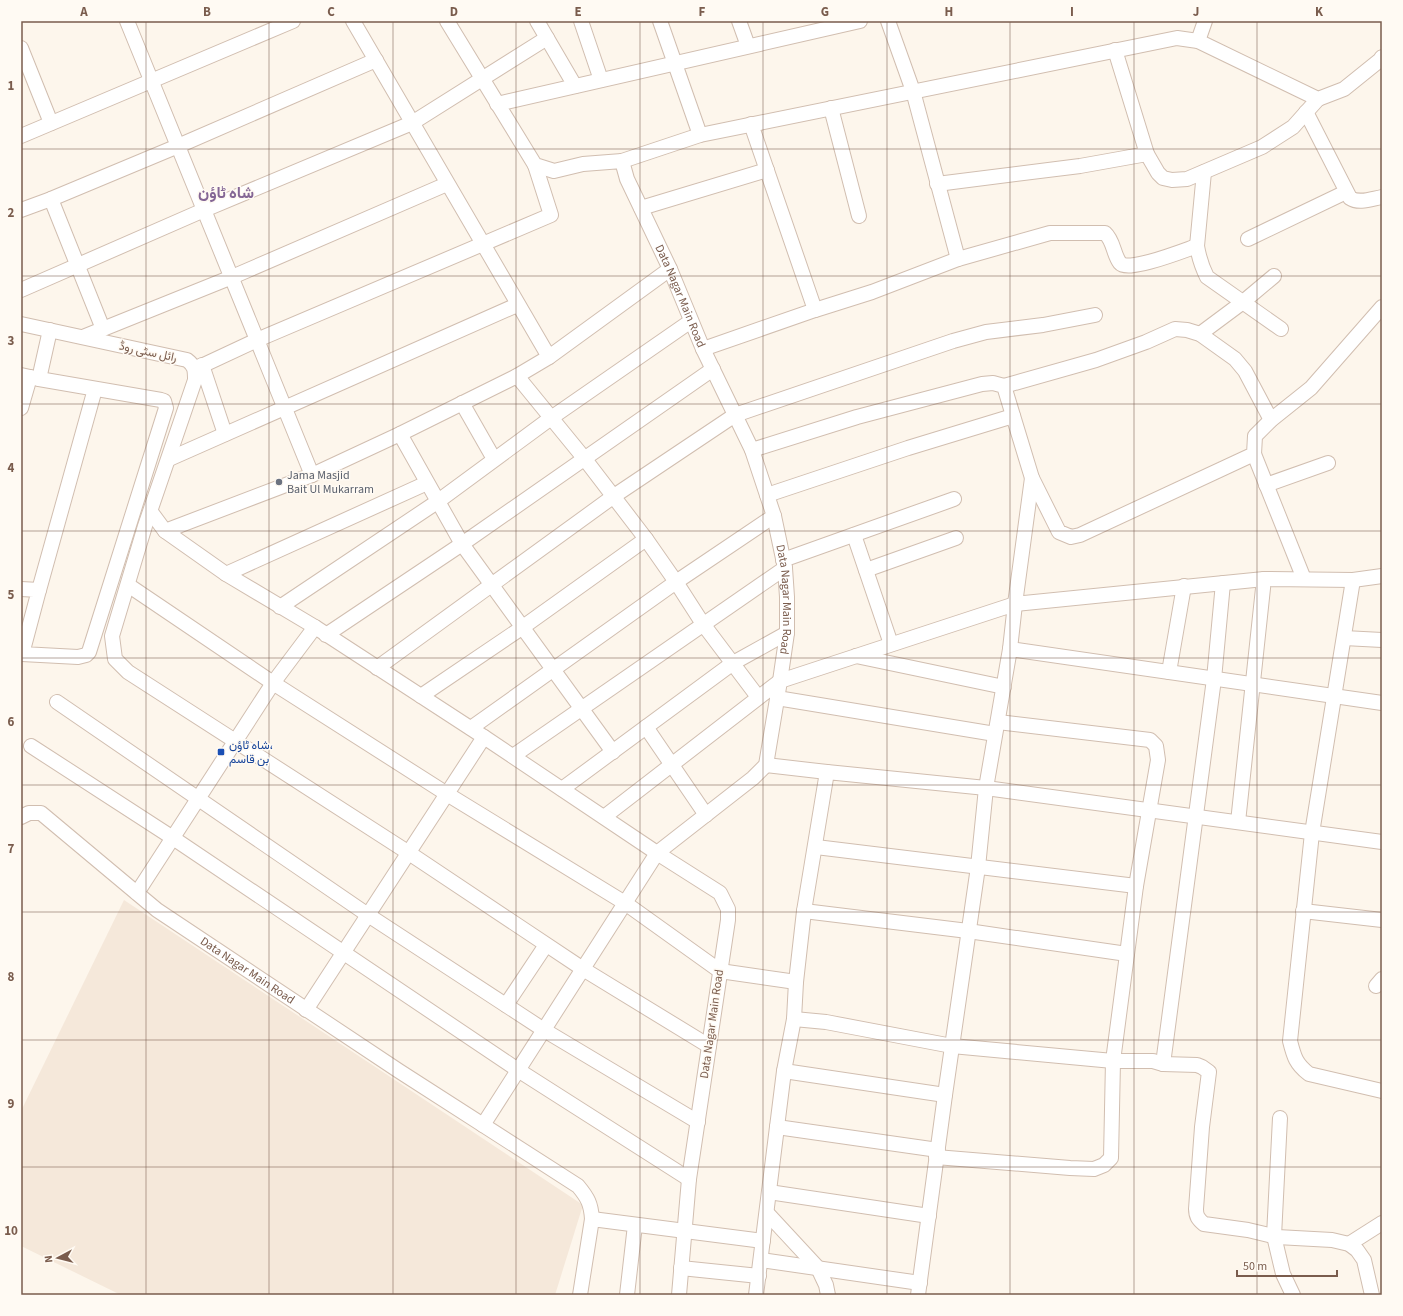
<svg xmlns="http://www.w3.org/2000/svg" width="1403" height="1316" font-family="'Source Sans 3',Vazirmatn,sans-serif">
<style>
.residential{fill:#f5e8da}
.lines{fill:none;stroke-linecap:round;stroke-linejoin:round}
.minor-casing{stroke:#d1beb0;stroke-width:16}
.minor{stroke:#fff;stroke-width:14}
.grid{fill:none;stroke:#7a5c4d;stroke-width:1;stroke-opacity:0.55}
.worship-dot{fill:#6b7280;stroke:#fffaf3;stroke-width:1.5}
.transit-dot{fill:#1a4fb4;stroke:#fffaf3;stroke-width:1.5}
.labels{text-anchor:middle;dominant-baseline:central;stroke-width:3;stroke-linejoin:round;paint-order:stroke}
.street-label{font-size:12px;fill:#7a5c4d;stroke:#fffaf3}
.worship-label{font-size:12px;fill:#5b616d;stroke:#fffaf3;text-anchor:start}
.transit-label{font-size:12px;fill:#164399;stroke:#fffaf3;text-anchor:start}
.district-label{font-size:16px;font-weight:bold;fill:#846695;stroke:#fffaf3}
.neatline{fill:none;stroke:#7a5c4d;stroke-width:1.5}
.grid-label{font-size:13px;text-anchor:middle;font-weight:bold;fill:#7a5c4d}
</style>
<rect width="100%" height="100%" fill="#fdf6ec"/>
<path class="residential" d="M124,900L583,1205L555,1295H121L21,1246V1111Z"/>
<g class="lines">
<defs>
<g id="minor">
<path d="M127,21L312,475"/>
<path d="M353,21L549,357"/>
<path id="s1" d="M447,21L535,165L554,171L583,164L622,161L627,179L670,269L703,349L752,450L774,516L785,568L787,597V633L780,681L1015,604L1010,649L986,788L978,867L945,1095L918,1295"/>
<path d="M537,21L575,86"/>
<path d="M581,21L601,80"/>
<path d="M660,21L700,135"/>
<path d="M739,21L748,46"/>
<path d="M888,21L913,91L958,259"/>
<path d="M1198,41L1205,21"/>
<path d="M21,48L51,123"/>
<path d="M1115,50L1147,154L1158,173L1163,178L1172,180L1187,179L1262,147L1293,127L1318,99"/>
<path d="M497,104L860,21"/>
<path d="M831,108L859,216"/>
<path d="M1306,112L1350,198C1359,204 1371,199 1382,197"/>
<path d="M21,136L293,21"/>
<path d="M622,161L700,135L1177,38L1198,41L1318,99L1344,89L1380,60L1382,57"/>
<path d="M1204,172L1197,246C1199,258 1202,267 1207,277L1281,329"/>
<path d="M937,184L1080,166L1147,154"/>
<path d="M51,199L103,329"/>
<path d="M641,208L767,170"/>
<path d="M21,210L51,199L178,146L376,60"/>
<path d="M1248,239L1346,192"/>
<path d="M21,290L204,210L412,123L547,38"/>
<path d="M815,310L872,292L958,259L1050,233H1105C1114,241 1113,254 1120,263C1128,273 1185,250 1197,246"/>
<path d="M21,324L187,360C195,366 195,370 195,380L145,526L112,636L115,659L128,672L409,853L583,969L709,1046"/>
<path d="M1200,334L1243,302L1274,276"/>
<path d="M83,337L232,277L447,184"/>
<path d="M703,349L815,310L751,124"/>
<path d="M202,365L225,434"/>
<path d="M195,369L257,340L551,215L535,165"/>
<path d="M21,375L39,379L50,330"/>
<path d="M517,376L584,458L646,539L676,582L703,624L758,697"/>
<path d="M1004,386L1096,360L1146,342L1175,329L1187,330L1200,334L1235,359L1245,371L1271,420"/>
<path d="M462,403L494,459"/>
<path d="M21,408L30,377"/>
<path d="M400,434L462,544L613,752"/>
<path d="M752,450L857,417L982,384L993,383L1004,386L1032,478L1059,532L1071,537L1080,535L1254,454L1255,436L1271,420L1311,388L1382,307"/>
<path d="M1254,454L1304,579"/>
<path d="M169,459L517,305"/>
<path d="M1032,478L1015,604L1264,579"/>
<path d="M1266,485L1328,463"/>
<path d="M767,495L908,448L1013,416"/>
<path d="M151,512L165,531L226,574L315,627L484,737L306,1010"/>
<path d="M165,531L312,475L400,434L517,376L549,357L670,269"/>
<path d="M854,535L891,644"/>
<path d="M783,560L954,499"/>
<path d="M866,570L956,538"/>
<path d="M226,574L427,483"/>
<path d="M1353,580L1312,833L1290,1041C1294,1057 1296,1064 1309,1074L1382,1091"/>
<path d="M128,585L273,683L447,794L625,903L720,971L796,982"/>
<path d="M21,589L39,590L22,654L78,657L86,655L89,652L166,408L164,401L161,400L39,379"/>
<path d="M39,590L95,389"/>
<path d="M280,607L437,502L551,418L691,321"/>
<path d="M326,635L462,544L713,369"/>
<path d="M1344,638L1382,640"/>
<path d="M1010,649L1382,703"/>
<path d="M856,656L1004,687"/>
<path d="M377,668L614,496L735,415L953,341L986,332L1043,325L1095,315"/>
<path d="M1169,672L1184,586"/>
<path d="M421,696L523,627L646,539"/>
<path d="M777,698L995,734"/>
<path d="M57,702L368,915L544,1030L698,1122"/>
<path d="M646,727L706,815"/>
<path d="M471,728L676,582L774,516"/>
<path d="M31,746L173,838L518,1070L689,1179"/>
<path d="M513,756L785,568"/>
<path d="M766,765L827,772"/>
<path d="M562,789L733,663L787,633"/>
<path id="s2" d="M21,817L29,813H41L157,910L399,1071L578,1186C588,1198 591,1204 592,1219"/>
<path d="M604,817L780,681L766,765L753,778L657,853L720,893L728,909V920L689,1179L679,1295"/>
<path d="M1238,822L1264,579L1353,580L1382,576"/>
<path d="M816,847L1136,886"/>
<path d="M137,893L273,683L315,627"/>
<path d="M804,911L968,931L1127,954"/>
<path d="M1303,911L1382,920"/>
<path d="M1376,986L1382,979"/>
<path d="M506,1005L546,945"/>
<path d="M794,1019L826,1022L952,1046L1113,1061H1153L1163,1064L1197,1065L1202,1067L1209,1072L1202,1127L1196,1209C1196,1216 1198,1219 1204,1224L1248,1230L1277,1237L1332,1240L1349,1244L1357,1250L1364,1260L1372,1295"/>
<path d="M1163,1064L1214,679L1223,583"/>
<path d="M784,1071L945,1095"/>
<path d="M1280,1118L1274,1236L1283,1274L1293,1295"/>
<path d="M483,1125L657,853L484,737"/>
<path d="M777,1127L938,1150"/>
<path d="M936,1157L1070,1168L1094,1169L1104,1165L1111,1158L1113,1061L1136,886L1158,760L1156,746L1150,740L998,722"/>
<path d="M769,1192L929,1216"/>
<path d="M767,1213L818,1268L826,1285L828,1295"/>
<path d="M1349,1244L1382,1223"/>
<path d="M761,1260L920,1283"/>
<path d="M681,1268L759,1276"/>
<path d="M580,1295L592,1219L763,1241"/>
<path d="M627,1295L635,1225"/>
<path d="M756,1295L784,1071L794,1019L796,982L804,911L827,772L986,788L1382,842"/>
</g>
</defs>
<use href="#minor" class="minor-casing"/>
<use href="#minor" class="minor"/>
</g>
<path class="grid" d="M146,21V1295M269,21V1295M393,21V1295M516,21V1295M640,21V1295M763,21V1295M887,21V1295M1010,21V1295M1134,21V1295M1257,21V1295M21,149H1382M21,276H1382M21,404H1382M21,531H1382M21,658H1382M21,785H1382M21,912H1382M21,1040H1382M21,1167H1382"/>
<circle class="worship-dot" cx="279" cy="482" r="4"/>
<rect class="transit-dot" x="217" y="748" width="8" height="8" rx="2"/>
<g class="labels">
<g class="street-label">
<text stroke="none"><textPath href="#s1" startOffset="405">Data Nagar Main Road</textPath></text>
<text transform="translate(148 352) rotate(12)">رائل سٹی روڈ</text>
<text stroke="none"><textPath href="#s1" startOffset="729">Data Nagar Main Road</textPath></text>
<text stroke="none"><textPath href="#s2" startOffset="281">Data Nagar Main Road</textPath></text>
<text transform="translate(712 1024) rotate(-82)">Data Nagar Main Road</text>
</g>
<g class="worship-label">
<text x="287" y="475">Jama Masjid<tspan x="287" dy="14">Bait Ul Mukarram</tspan></text>
</g>
<g class="transit-label">
<text x="229" y="745">شاہ ٹاؤن،<tspan x="229" dy="14">بن قاسم</tspan></text>
</g>
<g class="district-label">
<text x="226" y="193">شاہ ٹاؤن</text>
</g>
</g>
<rect width="1403" height="1316" fill="none" stroke="#fffaf3" stroke-width="44"/>
<g transform="translate(58 1258) rotate(263)" stroke="#fffaf3" stroke-width="3" paint-order="stroke">
<path d="M0-3L7 15L0 10L-7 15Z" fill="#7a5c4d"/>
<text y="-6" font-size="11" font-weight="bold" text-anchor="middle" fill="#7a5c4d">N</text>
</g>
<path d="M1237 1270v6h100v-6" fill="none" stroke="#7a5c4d" stroke-width="2"/>
<text x="1243" y="1270" font-size="12" fill="#7a5c4d" stroke="#fffaf3" stroke-width="3" paint-order="stroke">50 m</text>
<rect x="22" y="22" width="1359" height="1272" class="neatline"/>
<g class="grid-label">
<text x="84" y="16">A</text>
<text x="207" y="16">B</text>
<text x="331" y="16">C</text>
<text x="454" y="16">D</text>
<text x="578" y="16">E</text>
<text x="702" y="16">F</text>
<text x="825" y="16">G</text>
<text x="949" y="16">H</text>
<text x="1072" y="16">I</text>
<text x="1196" y="16">J</text>
<text x="1319" y="16">K</text>
<text x="11" y="90">1</text>
<text x="11" y="217">2</text>
<text x="11" y="345">3</text>
<text x="11" y="472">4</text>
<text x="11" y="599">5</text>
<text x="11" y="726">6</text>
<text x="11" y="853">7</text>
<text x="11" y="981">8</text>
<text x="11" y="1108">9</text>
<text x="11" y="1235">10</text>
</g>
</svg>
